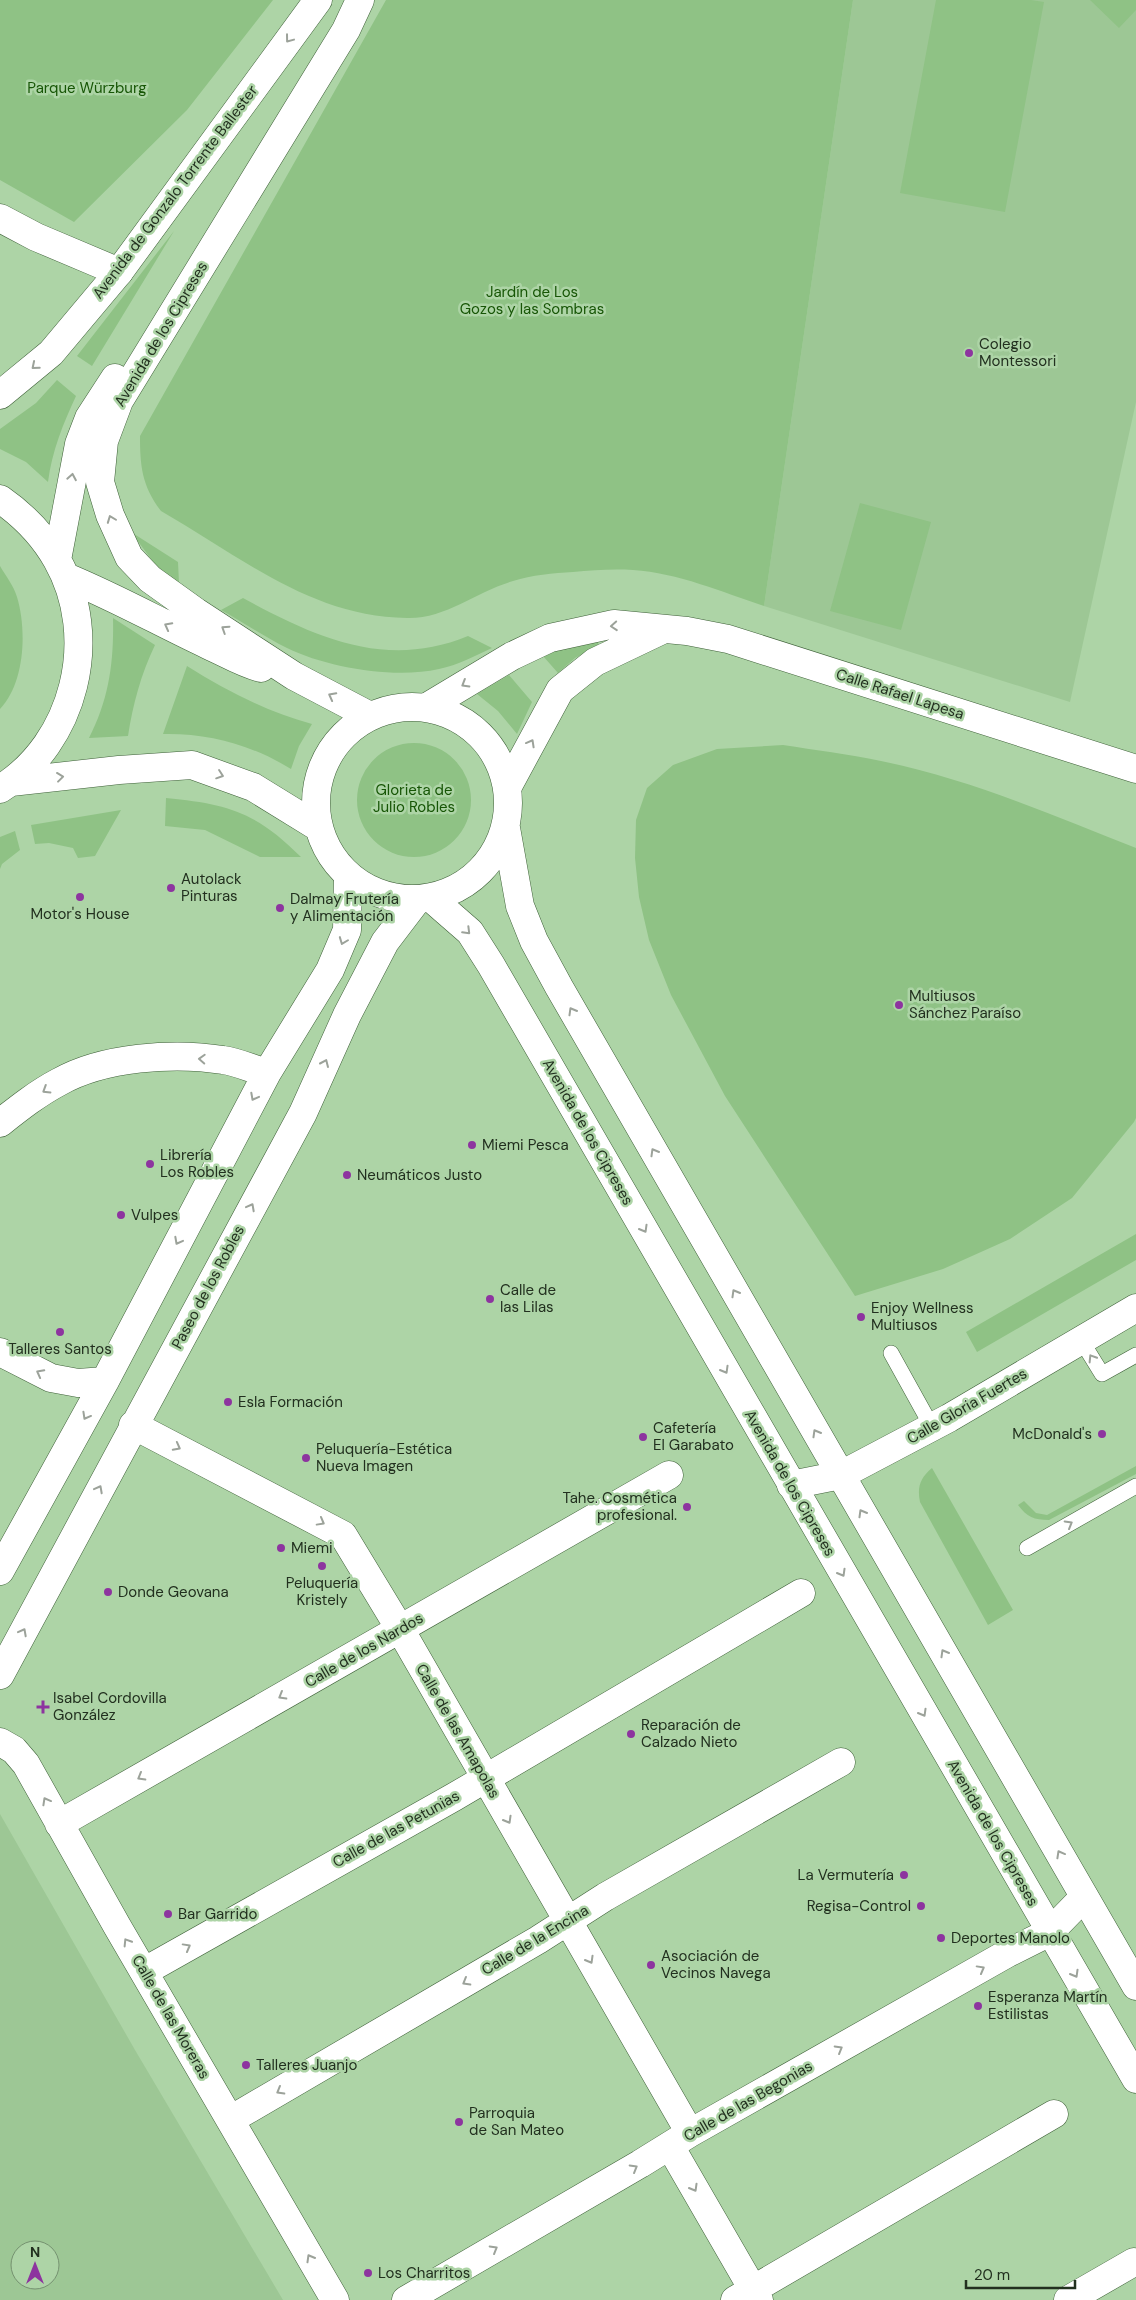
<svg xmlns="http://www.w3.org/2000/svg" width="1136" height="2300" font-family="'DM Sans',sans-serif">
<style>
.built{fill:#9dc795;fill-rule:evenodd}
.green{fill:#8fc285}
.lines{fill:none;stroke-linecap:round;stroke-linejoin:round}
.lane-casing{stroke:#3e6038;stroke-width:16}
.street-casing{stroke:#3e6038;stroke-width:29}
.primary-casing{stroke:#3e6038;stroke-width:29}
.lane{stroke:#fff;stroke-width:15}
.street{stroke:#fff;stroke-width:28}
.primary{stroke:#fff;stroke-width:28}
.oneway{stroke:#9ca29a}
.poi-dot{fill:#8d349f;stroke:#add4a6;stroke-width:2}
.labels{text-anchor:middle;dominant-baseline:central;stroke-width:5;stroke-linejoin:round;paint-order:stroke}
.park-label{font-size:15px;fill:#175606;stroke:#add4a6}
.street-label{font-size:15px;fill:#22301f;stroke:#add4a6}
.poi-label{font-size:15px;fill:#22301f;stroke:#add4a6;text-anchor:start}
</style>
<rect width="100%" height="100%" fill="#add4a6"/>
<path class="built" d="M853,0H1136V402L1070,702L764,606Z
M0,1814L135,2050L283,2300H0ZM20,2250H50V2280H20Z"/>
<path class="green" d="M0,0H273L187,110L74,222L0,180Z
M386,0H853L764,606C722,592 678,573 633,570C613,569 593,570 573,572C553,573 532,575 513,581C477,591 446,619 407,618C311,617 240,556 161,511C142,486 140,466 140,436Z
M936,0H1031L1044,2L1005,212L900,193Z
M1090,0H1136V10L1119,28Z
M174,231L92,366L77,356Z
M57,380L76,396C63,424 52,451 48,482L26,462L0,449V429L36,403Z
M860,503L931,522L901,630L830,611Z
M131,532L178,562L179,583L157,567Z
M0,566C5,575 14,586 17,597C27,630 25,683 0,709Z
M243,598C315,637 386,670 468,636L492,648C475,656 458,665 439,669C395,679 328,668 287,648C264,637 243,622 221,610Z
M113,618L155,645C141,674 133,704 128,736L89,738C109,699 114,662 113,618Z
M596,639L599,645L575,658L558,673L543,656L570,645Z
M187,666C227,691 267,712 312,724L299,746L291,769C252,745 209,733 163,734Z
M509,675L532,702L517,734L498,711L477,694Z
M357 800a57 57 0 1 1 114 0a57 57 0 1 1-114 0Z
M783,745C815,750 848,754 881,761C969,779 1053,815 1136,848V1118L1134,1122L1072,1198L1010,1239L943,1269L855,1296L725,1096L671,995L649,940L639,897L635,858L636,820L647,788L673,765L717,749Z
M166,798C228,804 256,812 301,857H260L205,830L165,826Z
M121,810L95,856L78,858L73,848L49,843L35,844L31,825Z
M15,831L20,850L2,864L0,869V837Z
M1136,1234V1260L977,1352L966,1332Z
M1136,1466V1474L1049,1520C1034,1520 1027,1517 1018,1505L1024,1501L1036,1513L1047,1515Z
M932,1468L1013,1610L988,1625L920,1502C917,1487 920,1478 932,1468Z"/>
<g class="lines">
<defs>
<path id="lane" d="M1081,1340L1102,1374L1136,1355
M891,1353L932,1427
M1027,1548L1136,1486"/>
<path id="street" d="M0,218L36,237L119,272
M427,707L512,656L550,638L614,624L687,631L728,639L1136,769
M508,786L560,690L595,662L662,630
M0,1123C19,1108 38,1093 59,1082C103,1057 174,1052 223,1060C238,1062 252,1069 267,1073
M0,1352L51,1378L78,1383L105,1381
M133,1425L343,1535L400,1629L690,2133
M791,1485L841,1475L949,1418L1136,1308
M0,1571L105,1381L267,1073L330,970L347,930L348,876
M0,1675L303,1113L347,1015L385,942L417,900
M0,1742L14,1750L26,1764L117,1926L335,2300
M59,1824L669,1475
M145,1971L454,1797L801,1593
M230,2120L538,1940L605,1897L841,1762
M670,2146L759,2300
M406,2300L640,2164L690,2133L1008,1953L1050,1932L1084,1897
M735,2300L1054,2114
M1068,2300L1134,2262"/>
<path id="primary" d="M360,0L346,30L119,401L104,441L100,482L110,515L129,557L150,579L196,612L294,676L370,716
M0,395L51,353L119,272L318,0
M0,499C23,515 43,535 57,560C101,637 75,743 0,789
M57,560L79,444L89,418L115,378
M66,577C115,597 161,623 208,645C226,653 242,663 261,668
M316 803a96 96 0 1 1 192 0a96 96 0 1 1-192 0Z
M11,782L119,770L192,765L253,787L318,827
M506,828L520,906L534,941L559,987L1136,1986
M431,898L470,932L491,965L1136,2079"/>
</defs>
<use href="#lane" class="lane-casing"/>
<use href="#street" class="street-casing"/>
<use href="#primary" class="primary-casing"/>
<use href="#lane" class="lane"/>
<use href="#street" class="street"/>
<use href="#primary" class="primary"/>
</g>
<defs><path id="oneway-chevron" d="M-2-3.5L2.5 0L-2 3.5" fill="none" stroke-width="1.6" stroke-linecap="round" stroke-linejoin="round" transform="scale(1.25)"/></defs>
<g class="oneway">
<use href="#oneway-chevron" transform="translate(289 39) rotate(127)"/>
<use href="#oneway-chevron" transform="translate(35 366) rotate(140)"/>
<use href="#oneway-chevron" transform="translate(72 477) rotate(-80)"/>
<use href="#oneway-chevron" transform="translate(111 519) rotate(-111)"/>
<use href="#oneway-chevron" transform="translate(168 626) rotate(-152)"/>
<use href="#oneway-chevron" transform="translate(614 626) rotate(176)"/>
<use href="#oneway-chevron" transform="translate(225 629) rotate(-147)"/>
<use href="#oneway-chevron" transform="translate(465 684) rotate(149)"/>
<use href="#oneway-chevron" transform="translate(332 696) rotate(-152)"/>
<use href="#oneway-chevron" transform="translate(531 743) rotate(-61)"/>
<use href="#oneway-chevron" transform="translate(220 775) rotate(19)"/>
<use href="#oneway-chevron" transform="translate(60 777) rotate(-7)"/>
<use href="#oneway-chevron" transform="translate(467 931) rotate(45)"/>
<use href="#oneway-chevron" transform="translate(343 941) rotate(111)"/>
<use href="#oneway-chevron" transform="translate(572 1011) rotate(-120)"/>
<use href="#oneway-chevron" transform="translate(202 1059) rotate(-177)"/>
<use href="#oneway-chevron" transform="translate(325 1063) rotate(-66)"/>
<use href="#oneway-chevron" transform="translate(46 1090) rotate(148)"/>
<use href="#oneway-chevron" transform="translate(254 1097) rotate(118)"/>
<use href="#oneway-chevron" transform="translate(654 1152) rotate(-120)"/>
<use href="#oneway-chevron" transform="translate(251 1207) rotate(-62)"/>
<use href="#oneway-chevron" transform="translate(644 1229) rotate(60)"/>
<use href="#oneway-chevron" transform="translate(178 1241) rotate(118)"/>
<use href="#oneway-chevron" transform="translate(735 1293) rotate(-120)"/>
<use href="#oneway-chevron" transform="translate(1092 1358) rotate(-122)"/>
<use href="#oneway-chevron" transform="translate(725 1370) rotate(60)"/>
<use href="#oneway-chevron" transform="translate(40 1373) rotate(-152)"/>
<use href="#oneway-chevron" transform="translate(86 1416) rotate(119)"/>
<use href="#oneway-chevron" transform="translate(816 1433) rotate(-120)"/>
<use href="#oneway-chevron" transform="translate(177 1447) rotate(28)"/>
<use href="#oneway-chevron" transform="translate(99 1489) rotate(-62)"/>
<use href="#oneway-chevron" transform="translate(862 1513) rotate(-120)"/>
<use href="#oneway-chevron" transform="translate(321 1522) rotate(29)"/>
<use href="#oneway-chevron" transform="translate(1069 1524) rotate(-30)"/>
<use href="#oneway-chevron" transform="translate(842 1573) rotate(60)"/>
<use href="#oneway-chevron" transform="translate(23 1632) rotate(-62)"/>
<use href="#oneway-chevron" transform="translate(944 1653) rotate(-120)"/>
<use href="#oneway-chevron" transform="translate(282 1696) rotate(150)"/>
<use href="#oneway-chevron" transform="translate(923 1713) rotate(60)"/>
<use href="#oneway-chevron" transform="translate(141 1777) rotate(150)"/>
<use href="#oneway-chevron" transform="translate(46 1801) rotate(-119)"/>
<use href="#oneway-chevron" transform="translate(508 1820) rotate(60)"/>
<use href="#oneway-chevron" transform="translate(1060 1854) rotate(-119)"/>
<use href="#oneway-chevron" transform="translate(127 1942) rotate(-122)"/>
<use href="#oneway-chevron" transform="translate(187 1947) rotate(-29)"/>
<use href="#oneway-chevron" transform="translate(590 1960) rotate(60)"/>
<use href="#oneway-chevron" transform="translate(981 1969) rotate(-29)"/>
<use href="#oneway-chevron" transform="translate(1075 1974) rotate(60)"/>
<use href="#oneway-chevron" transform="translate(466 1982) rotate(150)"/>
<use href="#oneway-chevron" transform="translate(839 2049) rotate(-30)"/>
<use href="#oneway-chevron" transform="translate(280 2091) rotate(150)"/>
<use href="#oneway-chevron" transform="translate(634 2168) rotate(-30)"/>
<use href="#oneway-chevron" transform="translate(694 2188) rotate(60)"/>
<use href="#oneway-chevron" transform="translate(494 2249) rotate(-30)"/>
<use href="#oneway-chevron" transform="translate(310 2258) rotate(-120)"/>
</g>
<g class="poi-dot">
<circle cx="969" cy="353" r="5"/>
<circle cx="171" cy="888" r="5"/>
<circle cx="80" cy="897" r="5"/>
<circle cx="280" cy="908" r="5"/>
<circle cx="899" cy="1005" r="5"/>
<circle cx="472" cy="1145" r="5"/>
<circle cx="150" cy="1164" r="5"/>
<circle cx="347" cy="1175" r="5"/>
<circle cx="121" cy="1215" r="5"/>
<circle cx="490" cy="1299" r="5"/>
<circle cx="861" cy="1317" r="5"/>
<circle cx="60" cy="1332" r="5"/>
<circle cx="228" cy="1402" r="5"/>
<circle cx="1102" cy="1434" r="5"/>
<circle cx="643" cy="1437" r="5"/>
<circle cx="306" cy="1458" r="5"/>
<circle cx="687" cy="1507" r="5"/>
<circle cx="281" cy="1548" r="5"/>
<circle cx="322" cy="1566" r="5"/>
<circle cx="108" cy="1592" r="5"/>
<path d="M40.5 1699.5h5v5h5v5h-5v5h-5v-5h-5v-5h5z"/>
<circle cx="631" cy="1734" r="5"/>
<circle cx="904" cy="1875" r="5"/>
<circle cx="921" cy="1906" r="5"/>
<circle cx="168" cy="1914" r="5"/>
<circle cx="941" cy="1938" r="5"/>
<circle cx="651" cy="1965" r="5"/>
<circle cx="978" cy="2006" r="5"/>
<circle cx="246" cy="2065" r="5"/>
<circle cx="459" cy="2122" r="5"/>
<circle cx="368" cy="2273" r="5"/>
</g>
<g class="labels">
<g class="park-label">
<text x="87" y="88">Parque Würzburg</text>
<text x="532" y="292">Jardín de Los<tspan x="532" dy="17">Gozos y las Sombras</tspan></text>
<text x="414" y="790">Glorieta de<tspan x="414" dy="17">Julio Robles</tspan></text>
</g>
<g class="street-label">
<text transform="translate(175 192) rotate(-53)">Avenida de Gonzalo Torrente Ballester</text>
<text transform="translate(161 334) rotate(-59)">Avenida de los Cipreses</text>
<text transform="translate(900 694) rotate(18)">Calle Rafael Lapesa</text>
<text transform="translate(588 1132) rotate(60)">Avenida de los Cipreses</text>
<text transform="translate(208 1287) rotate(-62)">Paseo de los Robles</text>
<text transform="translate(967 1406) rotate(-30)">Calle Gloria Fuertes</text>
<text transform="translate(790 1483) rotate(60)">Avenida de los Cipreses</text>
<text transform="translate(364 1650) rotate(-30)">Calle de los Nardos</text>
<text transform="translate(458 1731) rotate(60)">Calle de las Amapolas</text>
<text transform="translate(396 1829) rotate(-29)">Calle de las Petunias</text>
<text transform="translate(993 1833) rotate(60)">Avenida de los Cipreses</text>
<text transform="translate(535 1940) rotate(-31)">Calle de la Encina</text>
<text transform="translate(171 2017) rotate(60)">Calle de las Moreras</text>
<text transform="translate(748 2101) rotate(-30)">Calle de las Begonias</text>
</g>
<g class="poi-label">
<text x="979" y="344">Colegio<tspan x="979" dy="17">Montessori</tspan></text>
<text x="181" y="879">Autolack<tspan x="181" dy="17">Pinturas</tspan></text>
<text x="290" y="899">Dalmay Frutería<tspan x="290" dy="17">y Alimentación</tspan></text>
<text x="80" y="914" text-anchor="middle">Motor's House</text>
<text x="909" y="996">Multiusos<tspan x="909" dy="17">Sánchez Paraíso</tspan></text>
<text x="482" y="1145">Miemi Pesca</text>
<text x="160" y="1155">Librería<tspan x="160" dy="17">Los Robles</tspan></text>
<text x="357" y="1175">Neumáticos Justo</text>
<text x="131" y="1215">Vulpes</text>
<text x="500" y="1290">Calle de<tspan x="500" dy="17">las Lilas</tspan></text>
<text x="871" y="1308">Enjoy Wellness<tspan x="871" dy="17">Multiusos</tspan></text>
<text x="60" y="1349" text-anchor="middle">Talleres Santos</text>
<text x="238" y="1402">Esla Formación</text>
<text x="653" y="1428">Cafetería<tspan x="653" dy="17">El Garabato</tspan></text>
<text x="1092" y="1434" text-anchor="end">McDonald's</text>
<text x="316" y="1449">Peluquería-Estética<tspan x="316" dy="17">Nueva Imagen</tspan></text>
<text x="677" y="1498" text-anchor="end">Tahe. Cosmética<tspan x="677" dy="17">profesional.</tspan></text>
<text x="291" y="1548">Miemi</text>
<text x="322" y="1583" text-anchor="middle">Peluquería<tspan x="322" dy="17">Kristely</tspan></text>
<text x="118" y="1592">Donde Geovana</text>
<text x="53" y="1698">Isabel Cordovilla<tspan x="53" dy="17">González</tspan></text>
<text x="641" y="1725">Reparación de<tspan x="641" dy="17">Calzado Nieto</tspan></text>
<text x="894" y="1875" text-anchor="end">La Vermutería</text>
<text x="911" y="1906" text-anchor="end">Regisa-Control</text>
<text x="178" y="1914">Bar Garrido</text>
<text x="951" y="1938">Deportes Manolo</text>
<text x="661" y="1956">Asociación de<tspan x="661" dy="17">Vecinos Navega</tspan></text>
<text x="988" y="1997">Esperanza Martín<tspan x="988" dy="17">Estilistas</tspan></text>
<text x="256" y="2065">Talleres Juanjo</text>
<text x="469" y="2113">Parroquia<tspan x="469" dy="17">de San Mateo</tspan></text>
<text x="378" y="2273">Los Charritos</text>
</g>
</g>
<g transform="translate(35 2265)"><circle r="24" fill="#add4a6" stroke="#759270"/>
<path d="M0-4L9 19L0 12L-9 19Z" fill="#8d349f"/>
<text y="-8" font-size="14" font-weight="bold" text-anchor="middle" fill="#22301f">N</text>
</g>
<path d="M966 2280v8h109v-8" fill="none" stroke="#22301f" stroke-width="2.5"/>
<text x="974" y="2280" font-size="15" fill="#22301f" stroke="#add4a6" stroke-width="4" paint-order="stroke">20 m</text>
</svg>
